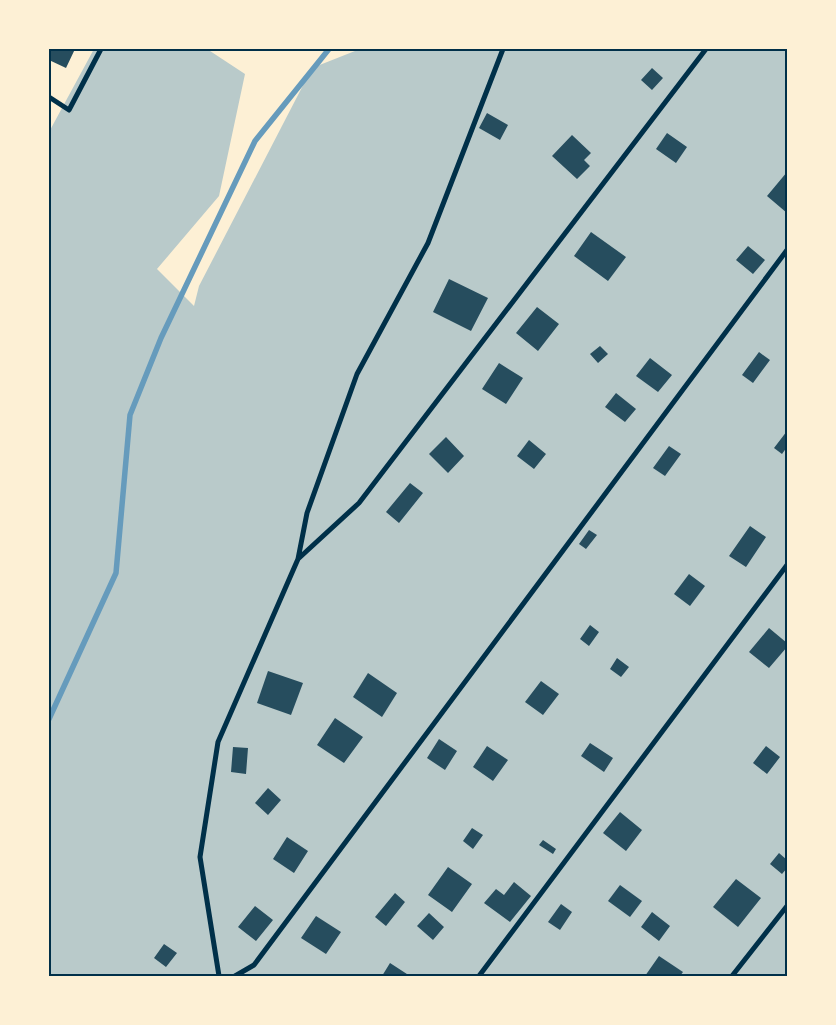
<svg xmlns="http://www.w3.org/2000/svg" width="836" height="1025" font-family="Mulish,sans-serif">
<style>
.green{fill:#b9caca}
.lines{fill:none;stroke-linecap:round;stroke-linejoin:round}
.stream{stroke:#669bbc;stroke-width:5.5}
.building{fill:#264d5e}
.minor{stroke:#003049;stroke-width:5}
.neatline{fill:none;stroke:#003049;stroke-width:2}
</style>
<rect width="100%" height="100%" fill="#fdf0d5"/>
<path class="green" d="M94,49H207L245,74L219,196L157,269L194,306L199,286L312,68L360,49H787V976H49V132Z"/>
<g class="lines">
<path class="stream" d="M49,719L116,573L130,415L161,338L255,141L329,49"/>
</g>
<path class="building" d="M49,49H75L66,68L49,60Z
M652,68L663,78L652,90L641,80Z
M487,113L508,125L500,140L479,128Z
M667,133L687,147L676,163L656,149Z
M572,135L591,153L584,160L590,166L577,179L552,156Z
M787,172V213L767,196Z
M591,232L626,257L608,281L574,256Z
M748,246L765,260L753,274L736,260Z
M449,279L488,298L471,331L433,312Z
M537,307L559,324L538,351L516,333Z
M600,346L608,354L598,363L590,354Z
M759,352L770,360L753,383L742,375Z
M650,358L672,375L658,392L636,376Z
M499,363L523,378L506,404L482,389Z
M616,393L636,409L625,422L605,407Z
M787,431V447L782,454L774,448Z
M446,437L464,456L448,473L429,454Z
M529,440L546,454L534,469L517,456Z
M669,446L681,454L665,476L653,468Z
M410,483L423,493L399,523L386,512Z
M750,526L766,537L746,567L729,556Z
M589,530L597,535L586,549L579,544Z
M689,574L705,586L690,606L674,594Z
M590,625L599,632L589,646L580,639Z
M769,628L787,643V647L769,668L749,652Z
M617,658L629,667L621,677L610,669Z
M268,671L303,683L291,715L257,703Z
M368,673L397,693L382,717L353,697Z
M541,681L559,694L543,715L525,702Z
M335,718L363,737L344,763L317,745Z
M439,739L457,751L445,770L427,758Z
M590,743L613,758L604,772L581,756Z
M487,746L508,760L493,781L473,767Z
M766,746L780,757L767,774L753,763Z
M233,747L248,748L246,774L231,772Z
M268,788L281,800L268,815L255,803Z
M620,812L642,830L626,851L603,833Z
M472,828L483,835L473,849L463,841Z
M287,837L308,851L294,873L273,859Z
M543,840L556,849L553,854L539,845Z
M779,853L787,860V868L782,874L770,864Z
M448,867L472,884L452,912L428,895Z
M736,879L761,898L738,927L713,907Z
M514,882L531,896L510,922L484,903L496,889L504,895Z
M620,885L642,901L630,917L608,901Z
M395,893L405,902L386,926L375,917Z
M561,904L572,912L560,930L548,922Z
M255,906L273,920L256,941L238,927Z
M652,912L670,926L659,941L641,927Z
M429,913L444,927L433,940L417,926Z
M316,916L341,932L326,954L301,938Z
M164,944L177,953L166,967L154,958Z
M659,956L683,972L680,976H645Z
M390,963L410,976H382Z"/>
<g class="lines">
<path class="minor" d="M49,97L69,110L101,49
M298,559L359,503L706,49
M219,976L200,857L218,742L298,559L307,513L357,374L428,243L503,49
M235,976L254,965L787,250
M479,976L787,565
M732,976L787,906"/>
</g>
<rect width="836" height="1025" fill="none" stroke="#fdf0d5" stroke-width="100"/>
<rect x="50" y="50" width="736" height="925" class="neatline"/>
</svg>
